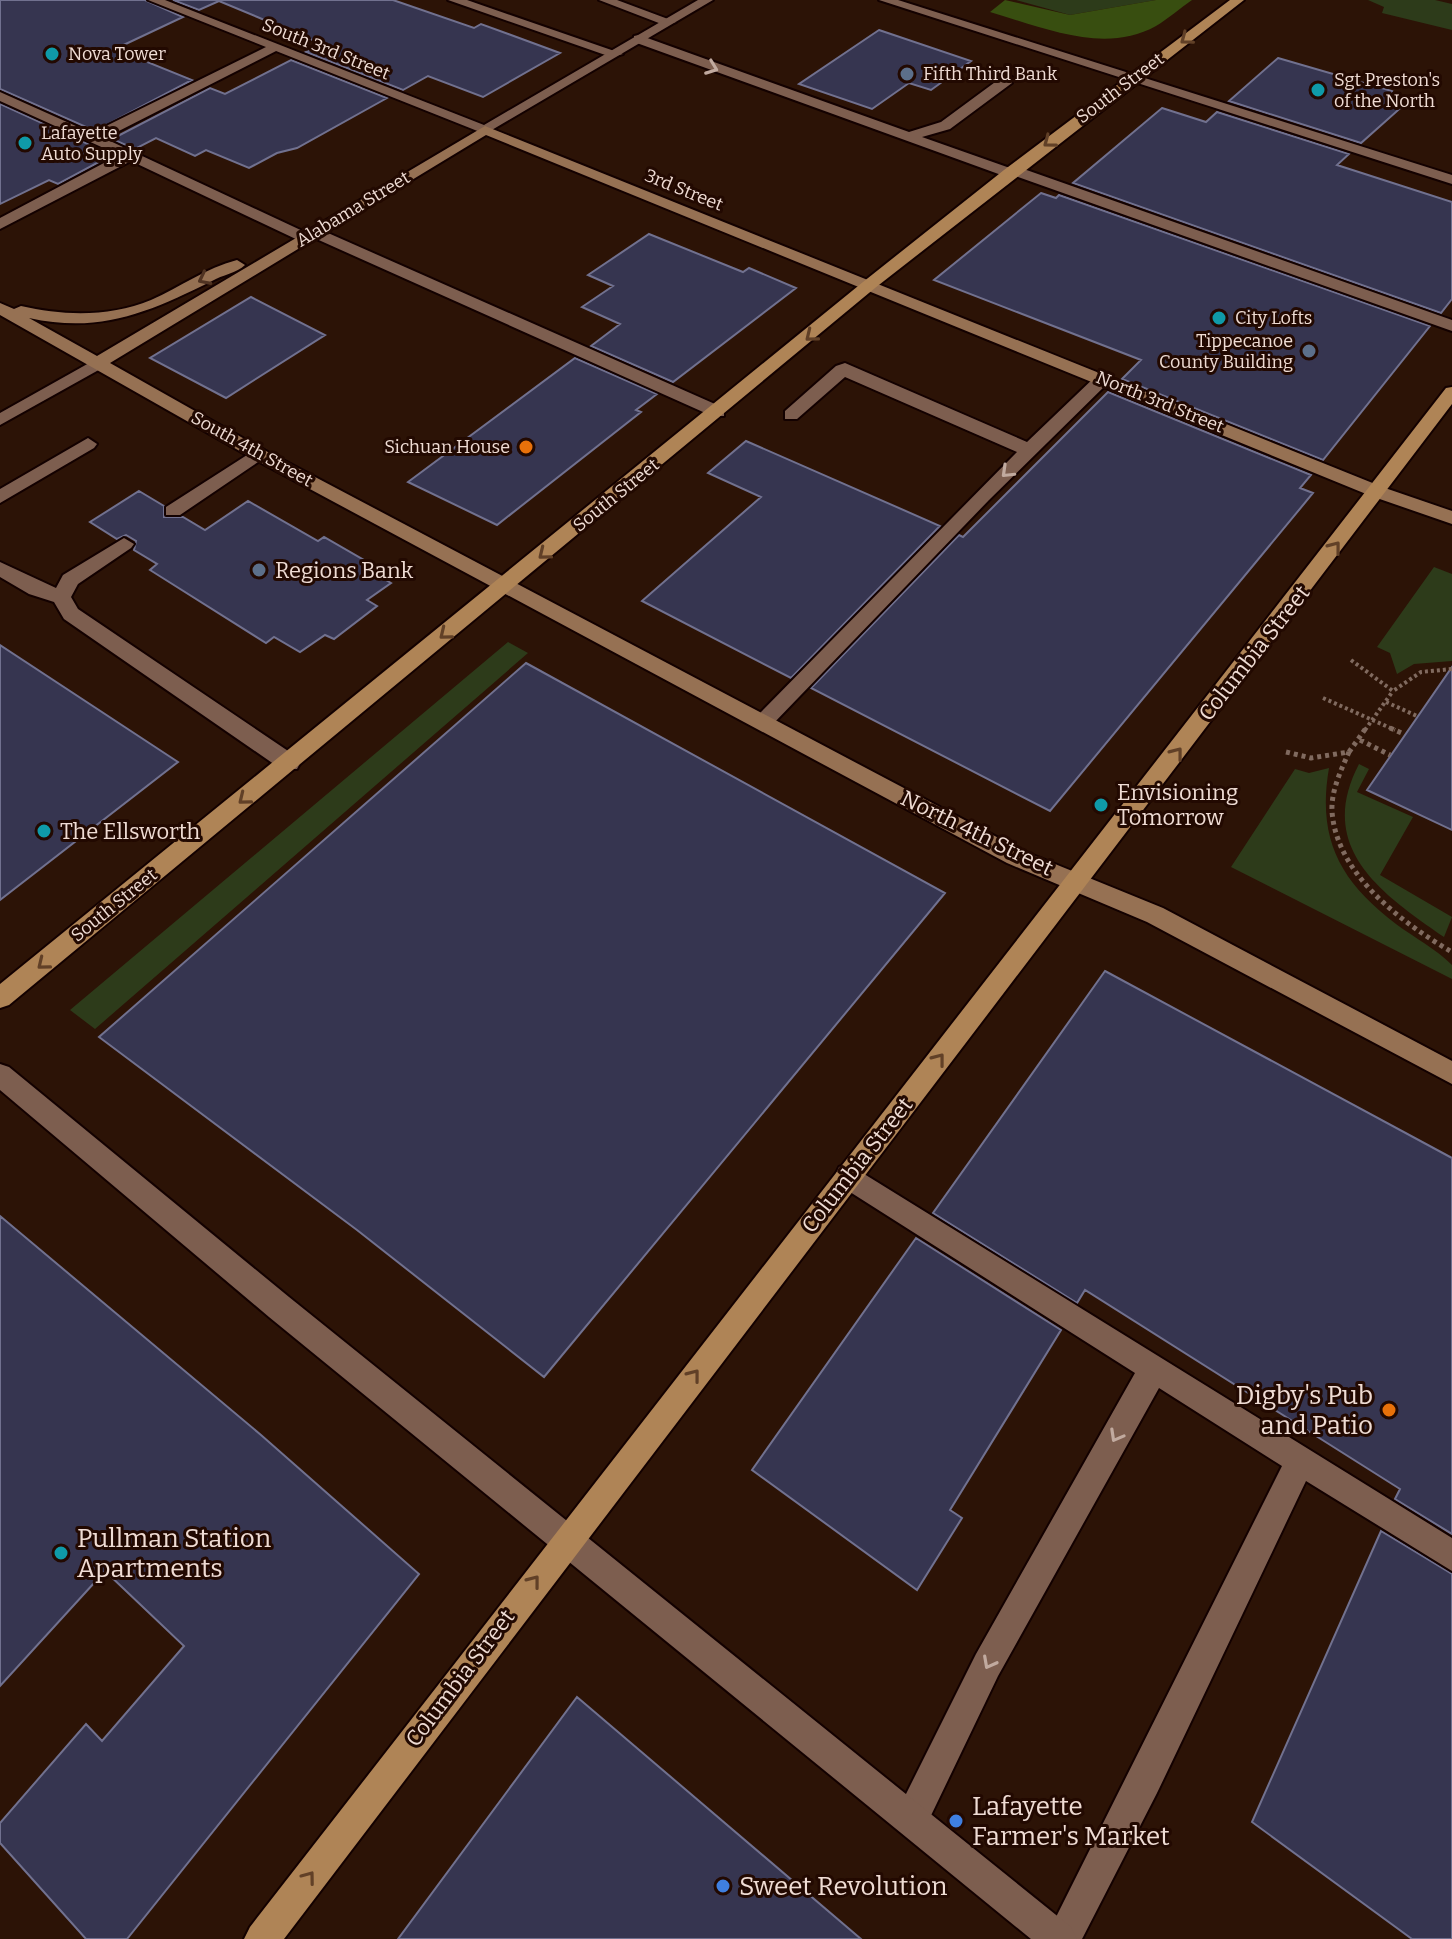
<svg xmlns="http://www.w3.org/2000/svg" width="1452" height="1939" font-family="Bitter,serif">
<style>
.green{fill:#2d3b1a}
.forest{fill:#384e10}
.building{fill:#363550;stroke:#71718f;stroke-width:2}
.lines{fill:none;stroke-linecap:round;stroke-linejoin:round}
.lane-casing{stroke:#130100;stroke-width:4}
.street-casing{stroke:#130100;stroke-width:4}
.secondary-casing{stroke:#130100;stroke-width:4}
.primary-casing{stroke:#130100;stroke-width:4}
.path-far1{stroke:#806a5f;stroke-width:4;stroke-dasharray:3 3;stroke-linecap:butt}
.path{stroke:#806a5f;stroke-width:5;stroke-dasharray:4 4;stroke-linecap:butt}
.lane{fill:#7d5e4f;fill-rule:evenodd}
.street{fill:#7d5e4f;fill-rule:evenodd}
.secondary{fill:#967153;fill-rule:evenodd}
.primary{fill:#af8456;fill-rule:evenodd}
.oneway{stroke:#614027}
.oneway2{stroke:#c1aa9f}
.oneway3{stroke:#503322}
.culture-dot{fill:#0f9aa8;stroke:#220901;stroke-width:3}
.service-dot{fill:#5c6f8a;stroke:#220901;stroke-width:3}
.food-dot{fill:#e8710a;stroke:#220901;stroke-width:3}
.shop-dot{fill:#3f7fe0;stroke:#220901;stroke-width:3}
.labels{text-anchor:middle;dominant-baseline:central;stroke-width:6;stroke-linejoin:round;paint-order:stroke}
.far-street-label{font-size:18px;fill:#efdcd4;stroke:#220901}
.far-poi-label{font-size:18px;fill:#efdcd4;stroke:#220901;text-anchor:start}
.poi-label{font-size:22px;fill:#efdcd4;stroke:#220901;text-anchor:start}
.street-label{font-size:22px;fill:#efdcd4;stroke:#220901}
.near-poi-label{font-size:26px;fill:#efdcd4;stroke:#220901;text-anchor:start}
</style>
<rect width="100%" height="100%" fill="#2c1306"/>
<path class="green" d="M1016,0H1156L1070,15Z
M1368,0H1435L1452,4V30L1382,13L1384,7Z
M1434,567L1452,574V661L1414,664L1397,674L1390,653L1377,647Z
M508,642L528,653L95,1029L70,1010Z
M1359,764L1369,769L1357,792L1413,817L1380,875L1452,917L1444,937C1382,894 1315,848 1359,764Z
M1329,768C1317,838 1339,881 1396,924C1415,938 1436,949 1452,965V979L1231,867L1295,769L1309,773Z"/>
<path class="forest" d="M1005,0L1070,15L1156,0H1192C1180,8 1168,19 1156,26C1104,55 1042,27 990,12Z"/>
<path class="building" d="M0,0H145L183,17L115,49L192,80L95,131L0,89Z
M173,0H393L474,28L481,24L560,53L483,97L428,76L403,90L306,52L322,44L219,1L199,10Z
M879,30L971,61L931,90L909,83L872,109L799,84Z
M1278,58L1392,91L1388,98L1405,104L1361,143L1229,101Z
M291,60L387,98L297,148L277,153L249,168L206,150L195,156L156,138L135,149L112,139L210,88L225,94Z
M0,104L112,155L58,184L49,180L0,204Z
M1162,108L1206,122L1217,112L1349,154L1337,165L1452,202V299L1441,313L1073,183Z
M1041,193L1056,198L1059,195L1430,326L1323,460L1122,379L1141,360L934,280Z
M649,234L743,272L749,268L796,288L673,382L591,346L620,324L582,307L613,286L588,275Z
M251,297L325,335L226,398L150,358Z
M575,358L657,394L636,410L641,412L497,525L408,482Z
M1108,392L1311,475L1300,488L1313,493L1050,811L811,688L959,535L963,537Z
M746,441L940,526L791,678L642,601L761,497L708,473Z
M139,491L164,506V517H183L205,530L248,501L318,541L324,537L369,563L364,567L391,583L367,600L377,606L334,639L325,635L300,652L274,637L266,643L150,570L157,564L134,550L136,541L126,535L117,539L90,522Z
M0,645L178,762L0,900Z
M526,663L945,893L544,1377L357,1230L99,1037Z
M1452,667V830L1367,790Z
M1105,971L1452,1158V1534L1395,1499L1400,1489L1085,1290L1077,1303L933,1213Z
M0,1216L261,1435L419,1574L127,1939H86L0,1843V1823L86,1724L102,1741L184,1646L105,1571L0,1686Z
M916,1238L1061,1330L950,1510L962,1518L917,1590L752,1470Z
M1381,1531L1452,1574V1939H1412L1252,1822Z
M577,1697L861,1939H398Z"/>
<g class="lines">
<defs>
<path id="lane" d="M448,0H467L623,54L611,57Z
M599,0H617L676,22L664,25Z
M639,35L909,132L941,122L1002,77H1012V83L950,129L922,137L1007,167H1018L1452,320V331L1015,176H1004L634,42V36Z
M270,45L282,48L111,135L108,140L307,233L309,229H319L724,408V416H712L312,237L310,241H300L131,161L0,229V218L119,155L0,101V92L96,135L100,129Z
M845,363L1027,442L1097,375L1103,374L1112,379L989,500L771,726H757L753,721L757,716L1017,452L845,377L797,419H785V411L836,366Z
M88,438L97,444L94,448L0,503V489Z
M258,448L264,450V458L180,515H166V507Z
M124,538L134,544L131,548L78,584L71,597L78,609L297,757L300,763L297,769H281L64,619L54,602L29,594L0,577V562L56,588L63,575Z
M848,1164L1452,1538V1571L1306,1481L1157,1793L1082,1939H1045L1282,1466L1159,1388L998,1676L924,1830L912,1835L900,1830L895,1818L900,1806L976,1654L1135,1373L839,1185L835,1176L839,1167Z"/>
<path id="street" d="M148,0H165L484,125L698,0H713L485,134Z
M879,0H898L1452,175V184Z
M98,358L104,359V367L0,425V413Z
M0,1064L9,1067L289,1297L1071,1927L1077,1939H1031L269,1317L0,1090Z"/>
<path id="secondary" d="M485,126L1385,488L1452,511V524L1371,496L486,135L110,363L264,450L1023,851L1163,908L1452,1061V1084L1147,922L1007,863L252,458L0,315V303L14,309L21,306C64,316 110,317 151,300C180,287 206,268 237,260L245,265C237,273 222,275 212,281C149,312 101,334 29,318L97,356Z"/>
<path id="primary" d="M1230,0H1244L875,288L9,1005L0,1008V984L863,282L1004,170Z
M1452,387V404L284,1939H244L250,1927L1446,388Z"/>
</defs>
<use href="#lane" class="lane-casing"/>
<use href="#street" class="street-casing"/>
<use href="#secondary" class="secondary-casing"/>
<use href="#primary" class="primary-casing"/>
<path class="path-far1" d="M1351,660L1393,691L1421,672L1452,669
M1323,698L1395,730
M1386,702L1417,716
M1365,730L1393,691"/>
<path class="path" d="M1390,728L1404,734
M1360,740L1390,755
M1286,752L1311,758L1349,752C1341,770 1331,791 1332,811C1336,874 1402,923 1452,952
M1349,752L1366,728"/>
<use href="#lane" class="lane"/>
<use href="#street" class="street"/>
<use href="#secondary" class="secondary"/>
<use href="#primary" class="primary"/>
</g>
<defs><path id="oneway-chevron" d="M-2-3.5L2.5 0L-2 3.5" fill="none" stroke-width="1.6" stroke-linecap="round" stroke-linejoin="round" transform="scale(2)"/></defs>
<g class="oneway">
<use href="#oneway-chevron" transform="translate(1186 39) rotate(143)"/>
<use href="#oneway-chevron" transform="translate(1049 142) rotate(143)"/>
<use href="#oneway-chevron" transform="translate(811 336) rotate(141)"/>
<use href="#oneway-chevron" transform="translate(1335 547) rotate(-52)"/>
<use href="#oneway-chevron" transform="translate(544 554) rotate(141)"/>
<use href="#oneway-chevron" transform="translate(445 634) rotate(141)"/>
<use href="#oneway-chevron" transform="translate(1177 753) rotate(-52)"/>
<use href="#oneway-chevron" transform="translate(244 799) rotate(141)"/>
<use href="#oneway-chevron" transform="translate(43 964) rotate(141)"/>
<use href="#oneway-chevron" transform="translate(939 1059) rotate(-52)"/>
<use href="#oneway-chevron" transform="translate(694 1375) rotate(-52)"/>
<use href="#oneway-chevron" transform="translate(534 1581) rotate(-52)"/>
<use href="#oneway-chevron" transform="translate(309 1877) rotate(-53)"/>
</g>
<g class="oneway2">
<use href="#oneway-chevron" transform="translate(712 68) rotate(21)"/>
<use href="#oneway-chevron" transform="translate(1007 472) rotate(136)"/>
<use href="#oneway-chevron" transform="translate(1116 1436) rotate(119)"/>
<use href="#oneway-chevron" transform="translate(989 1663) rotate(118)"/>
</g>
<use class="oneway3" href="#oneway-chevron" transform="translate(204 279) rotate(153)"/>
<g class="culture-dot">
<circle cx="52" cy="54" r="8"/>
<circle cx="1318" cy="90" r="8"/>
<circle cx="25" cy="143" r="8"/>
<circle cx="1219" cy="318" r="8"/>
<circle cx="1101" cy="805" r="8"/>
<circle cx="44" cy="831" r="8"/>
<circle cx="61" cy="1553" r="8"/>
</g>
<g class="service-dot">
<circle cx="907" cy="74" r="8"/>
<circle cx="1309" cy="351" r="8"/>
<circle cx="259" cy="570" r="8"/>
</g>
<g class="food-dot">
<circle cx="526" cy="447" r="8"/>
<circle cx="1389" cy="1410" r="8"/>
</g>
<g class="shop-dot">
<circle cx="956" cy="1821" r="8"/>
<circle cx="723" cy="1886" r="8"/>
</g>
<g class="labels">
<g class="far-street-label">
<text transform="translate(326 49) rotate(22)">South 3rd Street</text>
<text transform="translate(1120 88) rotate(-37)">South Street</text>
<text transform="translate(684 190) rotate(22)">3rd Street</text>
<text transform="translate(353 209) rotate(-31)">Alabama Street</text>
<text transform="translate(1160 402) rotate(22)">North 3rd Street</text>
<text transform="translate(252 449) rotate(29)">South 4th Street</text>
<text transform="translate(616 495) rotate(-39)">South Street</text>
<text transform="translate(114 905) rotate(-39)">South Street</text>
</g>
<g class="far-poi-label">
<text x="68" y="54">Nova Tower</text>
<text x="923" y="74">Fifth Third Bank</text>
<text x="1334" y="80">Sgt Preston's<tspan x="1334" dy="21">of the North</tspan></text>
<text x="41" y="133">Lafayette<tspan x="41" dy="21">Auto Supply</tspan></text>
<text x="1235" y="318">City Lofts</text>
<text x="1293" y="341" text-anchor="end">Tippecanoe<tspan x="1293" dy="21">County Building</tspan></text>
<text x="510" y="447" text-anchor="end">Sichuan House</text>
</g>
<g class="poi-label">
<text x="275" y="570">Regions Bank</text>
<text x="1117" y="792">Envisioning<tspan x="1117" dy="25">Tomorrow</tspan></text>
<text x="60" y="831">The Ellsworth</text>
</g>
<g class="street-label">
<text transform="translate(1254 653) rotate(-52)">Columbia Street</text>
<text transform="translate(977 833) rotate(26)">North 4th Street</text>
<text transform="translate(857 1165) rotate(-52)">Columbia Street</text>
<text transform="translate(460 1678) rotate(-53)">Columbia Street</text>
</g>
<g class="near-poi-label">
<text x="1373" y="1395" text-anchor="end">Digby's Pub<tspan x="1373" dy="30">and Patio</tspan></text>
<text x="77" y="1538">Pullman Station<tspan x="77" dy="30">Apartments</tspan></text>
<text x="972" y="1806">Lafayette<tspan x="972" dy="30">Farmer's Market</tspan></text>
<text x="739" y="1886">Sweet Revolution</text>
</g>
</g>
</svg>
